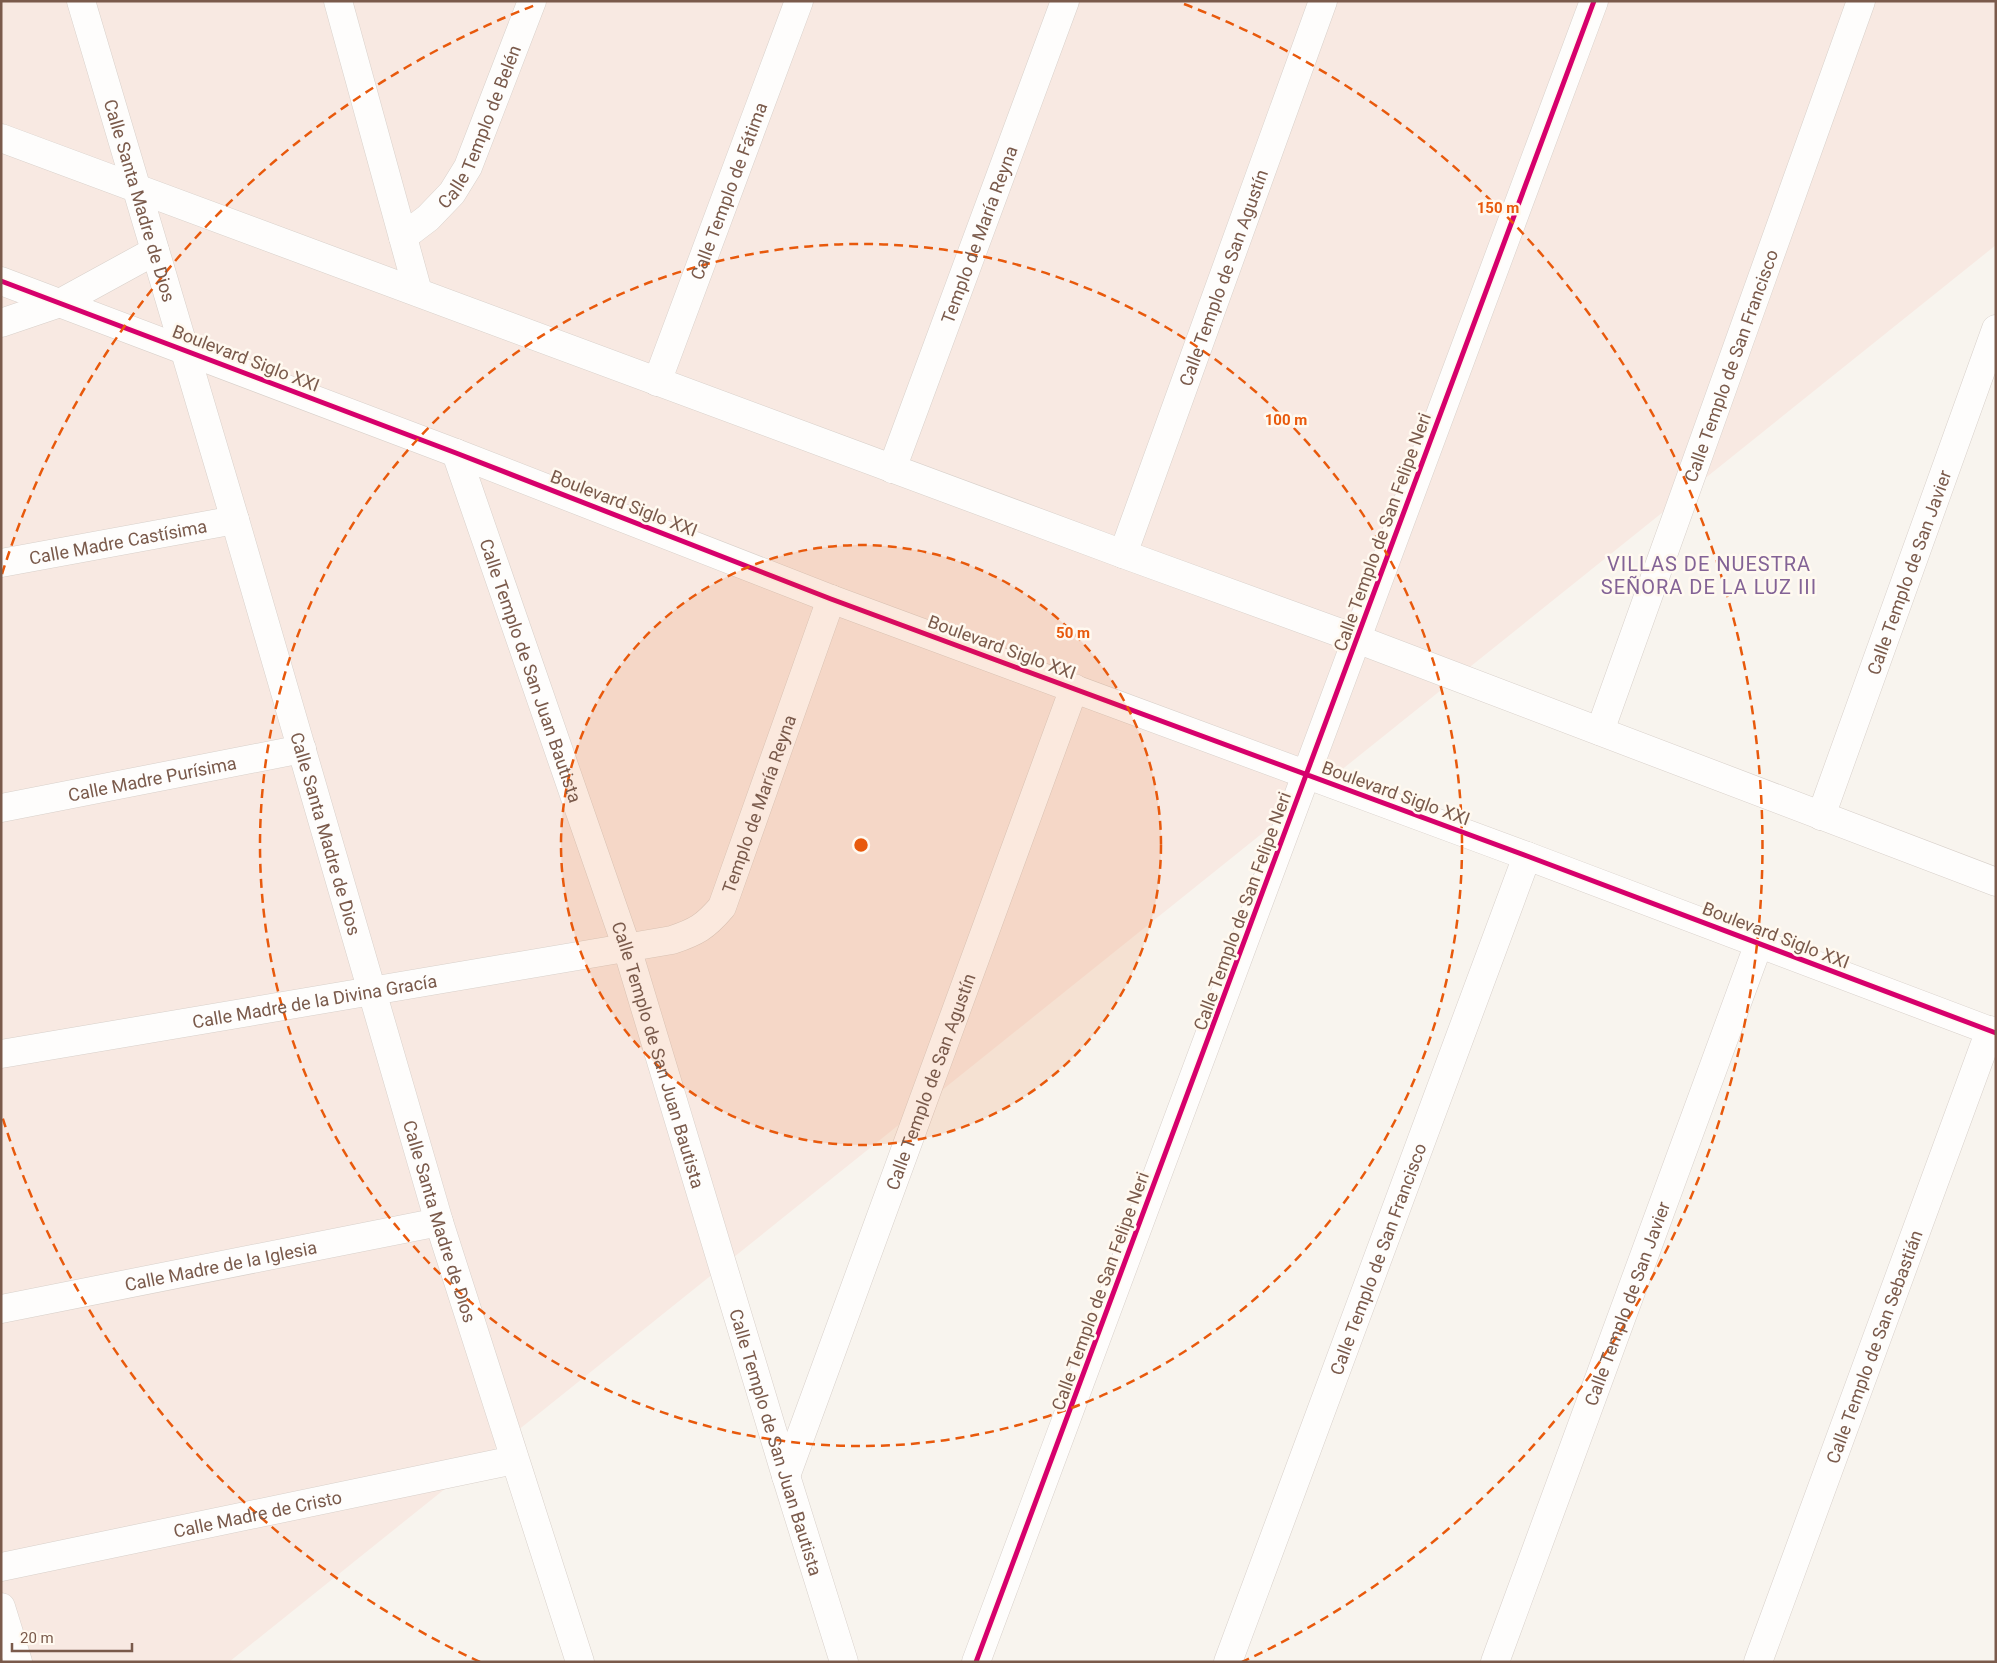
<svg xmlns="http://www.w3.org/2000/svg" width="1997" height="1663" font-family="Roboto,sans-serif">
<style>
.commercial{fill:#f8e9e2}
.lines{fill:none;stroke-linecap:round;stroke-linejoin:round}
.minor-casing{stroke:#d8d0ca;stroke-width:29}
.minor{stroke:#fefdfc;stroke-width:28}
.cycleway-casing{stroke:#fff9f0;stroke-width:8}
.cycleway{stroke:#d6006c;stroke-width:5}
.ring{fill:none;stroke:#e8590c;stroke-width:2.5;stroke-dasharray:9 6}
.labels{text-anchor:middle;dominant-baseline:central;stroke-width:5;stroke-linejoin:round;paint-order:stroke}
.street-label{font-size:18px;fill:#7a5a4b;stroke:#fff9f0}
.quarter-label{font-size:20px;letter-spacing:1px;fill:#836396;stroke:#fff9f0}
.centre{fill:#e8590c;stroke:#fff9f0;stroke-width:2.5}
.ring-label{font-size:15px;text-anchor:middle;font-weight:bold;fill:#e8590c;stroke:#fff9f0;stroke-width:5;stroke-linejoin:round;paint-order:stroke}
</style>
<rect width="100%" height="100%" fill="#f8f4ee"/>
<path class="commercial" d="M1,1H1996V245L229,1662H1Z"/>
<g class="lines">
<defs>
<g id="minor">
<path id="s1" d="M81,1L235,520L439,1222L580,1662"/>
<path d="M338,1L418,292"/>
<path d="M1,138L1123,554L1357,639L1996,882"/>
<path id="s2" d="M403,237L428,218L452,193L468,167L532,1"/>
<path d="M1,281L456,453L831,599L1527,856L1996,1033"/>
<path d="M1,323L60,303L155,251"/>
<path id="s3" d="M657,382L799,1"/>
<path id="s4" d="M456,453L627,948L786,1476L844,1662"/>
<path id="s5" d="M892,469L1065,1"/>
<path id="s6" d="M1123,554L1323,1"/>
<path id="s7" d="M1,563L235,520"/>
<path id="s8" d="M1600,731L1861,1"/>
<path id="s9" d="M1,808L302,749"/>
<path id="s10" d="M1821,816L1996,329"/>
<path id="s11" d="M1,1054L672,940C696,932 705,927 722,907L831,599"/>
<path id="s12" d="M1,1309L439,1222"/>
<path id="s13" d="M786,1476L1074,688"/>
<path id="s14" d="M1,1567L514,1460"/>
<path d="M1,1607L18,1662"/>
<path d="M976,1662L1594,1"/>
<path id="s15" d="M1228,1662L1527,856"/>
<path id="s16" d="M1495,1662L1759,943"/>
<path id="s17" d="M1758,1662L1990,1030"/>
</g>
</defs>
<use href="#minor" class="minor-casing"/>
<use href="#minor" class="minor"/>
<defs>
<path id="cycleway" d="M1,281L456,453L831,599L1527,856L1996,1033
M976,1662L1594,1"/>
</defs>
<use href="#cycleway" class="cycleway-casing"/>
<use href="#cycleway" class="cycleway"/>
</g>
<circle cx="861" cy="845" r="300" fill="#e8590c" fill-opacity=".12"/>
<g class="ring">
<circle cx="861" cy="845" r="300"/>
<circle cx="861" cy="845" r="601"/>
<path d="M480 1662A901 901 0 0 1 2 1116M2 574A901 901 0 0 1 538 4M1184 4A901 901 0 0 1 1242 1662"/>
</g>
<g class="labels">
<g class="street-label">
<text stroke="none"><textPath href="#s2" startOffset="138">Calle Templo de Belén</textPath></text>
<text stroke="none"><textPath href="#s3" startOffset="204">Calle Templo de Fátima</textPath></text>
<text stroke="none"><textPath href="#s1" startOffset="208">Calle Santa Madre de Dios</textPath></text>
<text stroke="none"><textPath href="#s5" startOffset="250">Templo de María Reyna</textPath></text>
<text stroke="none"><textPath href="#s6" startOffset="294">Calle Templo de San Agustín</textPath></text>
<text transform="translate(246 358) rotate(21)">Boulevard Siglo XXI</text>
<text stroke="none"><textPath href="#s8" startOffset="388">Calle Templo de San Francisco</textPath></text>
<text transform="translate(624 503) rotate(21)">Boulevard Siglo XXI</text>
<text transform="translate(1382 532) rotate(-70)">Calle Templo de San Felipe Neri</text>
<text stroke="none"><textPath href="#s7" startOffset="119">Calle Madre Castísima</textPath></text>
<text stroke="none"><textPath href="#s10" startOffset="259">Calle Templo de San Javier</textPath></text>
<text transform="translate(1002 647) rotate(20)">Boulevard Siglo XXI</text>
<text stroke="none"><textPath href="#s4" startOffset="230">Calle Templo de San Juan Bautista</textPath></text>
<text stroke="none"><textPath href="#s9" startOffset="154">Calle Madre Purísima</textPath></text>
<text transform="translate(1396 793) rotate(20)">Boulevard Siglo XXI</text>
<text stroke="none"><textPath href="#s11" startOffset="851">Templo de María Reyna</textPath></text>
<text stroke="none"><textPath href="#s1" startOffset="868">Calle Santa Madre de Dios</textPath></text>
<text transform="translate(1242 911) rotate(-70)">Calle Templo de San Felipe Neri</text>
<text transform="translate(1776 935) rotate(21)">Boulevard Siglo XXI</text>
<text stroke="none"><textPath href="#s11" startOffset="318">Calle Madre de la Divina Gracía</textPath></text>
<text stroke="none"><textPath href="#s4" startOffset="635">Calle Templo de San Juan Bautista</textPath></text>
<text stroke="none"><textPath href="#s13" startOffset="420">Calle Templo de San Agustín</textPath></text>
<text stroke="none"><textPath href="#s1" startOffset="1272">Calle Santa Madre de Dios</textPath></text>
<text stroke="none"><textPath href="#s15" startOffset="430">Calle Templo de San Francisco</textPath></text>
<text stroke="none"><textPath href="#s12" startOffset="224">Calle Madre de la Iglesia</textPath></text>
<text transform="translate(1100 1291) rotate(-70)">Calle Templo de San Felipe Neri</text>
<text stroke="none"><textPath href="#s16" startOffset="382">Calle Templo de San Javier</textPath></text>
<text stroke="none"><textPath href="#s17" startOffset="336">Calle Templo de San Sebastián</textPath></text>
<text stroke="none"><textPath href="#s4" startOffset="1040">Calle Templo de San Juan Bautista</textPath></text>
<text stroke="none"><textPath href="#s14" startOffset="262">Calle Madre de Cristo</textPath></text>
</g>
<g class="quarter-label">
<text x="1709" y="564">VILLAS DE NUESTRA<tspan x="1709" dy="23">SEÑORA DE LA LUZ III</tspan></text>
</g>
</g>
<circle cx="861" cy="845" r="8" class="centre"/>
<g class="ring-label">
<text x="1498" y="213">150 m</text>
<text x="1286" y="425">100 m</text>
<text x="1073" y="638">50 m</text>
</g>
<rect width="1997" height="1663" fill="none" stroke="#7a5a4b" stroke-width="5"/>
<path d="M12 1643v8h120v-8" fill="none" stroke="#7a5a4b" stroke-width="2.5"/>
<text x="20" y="1643" font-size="15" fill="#7a5a4b" stroke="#fff9f0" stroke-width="4" paint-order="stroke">20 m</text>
</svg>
